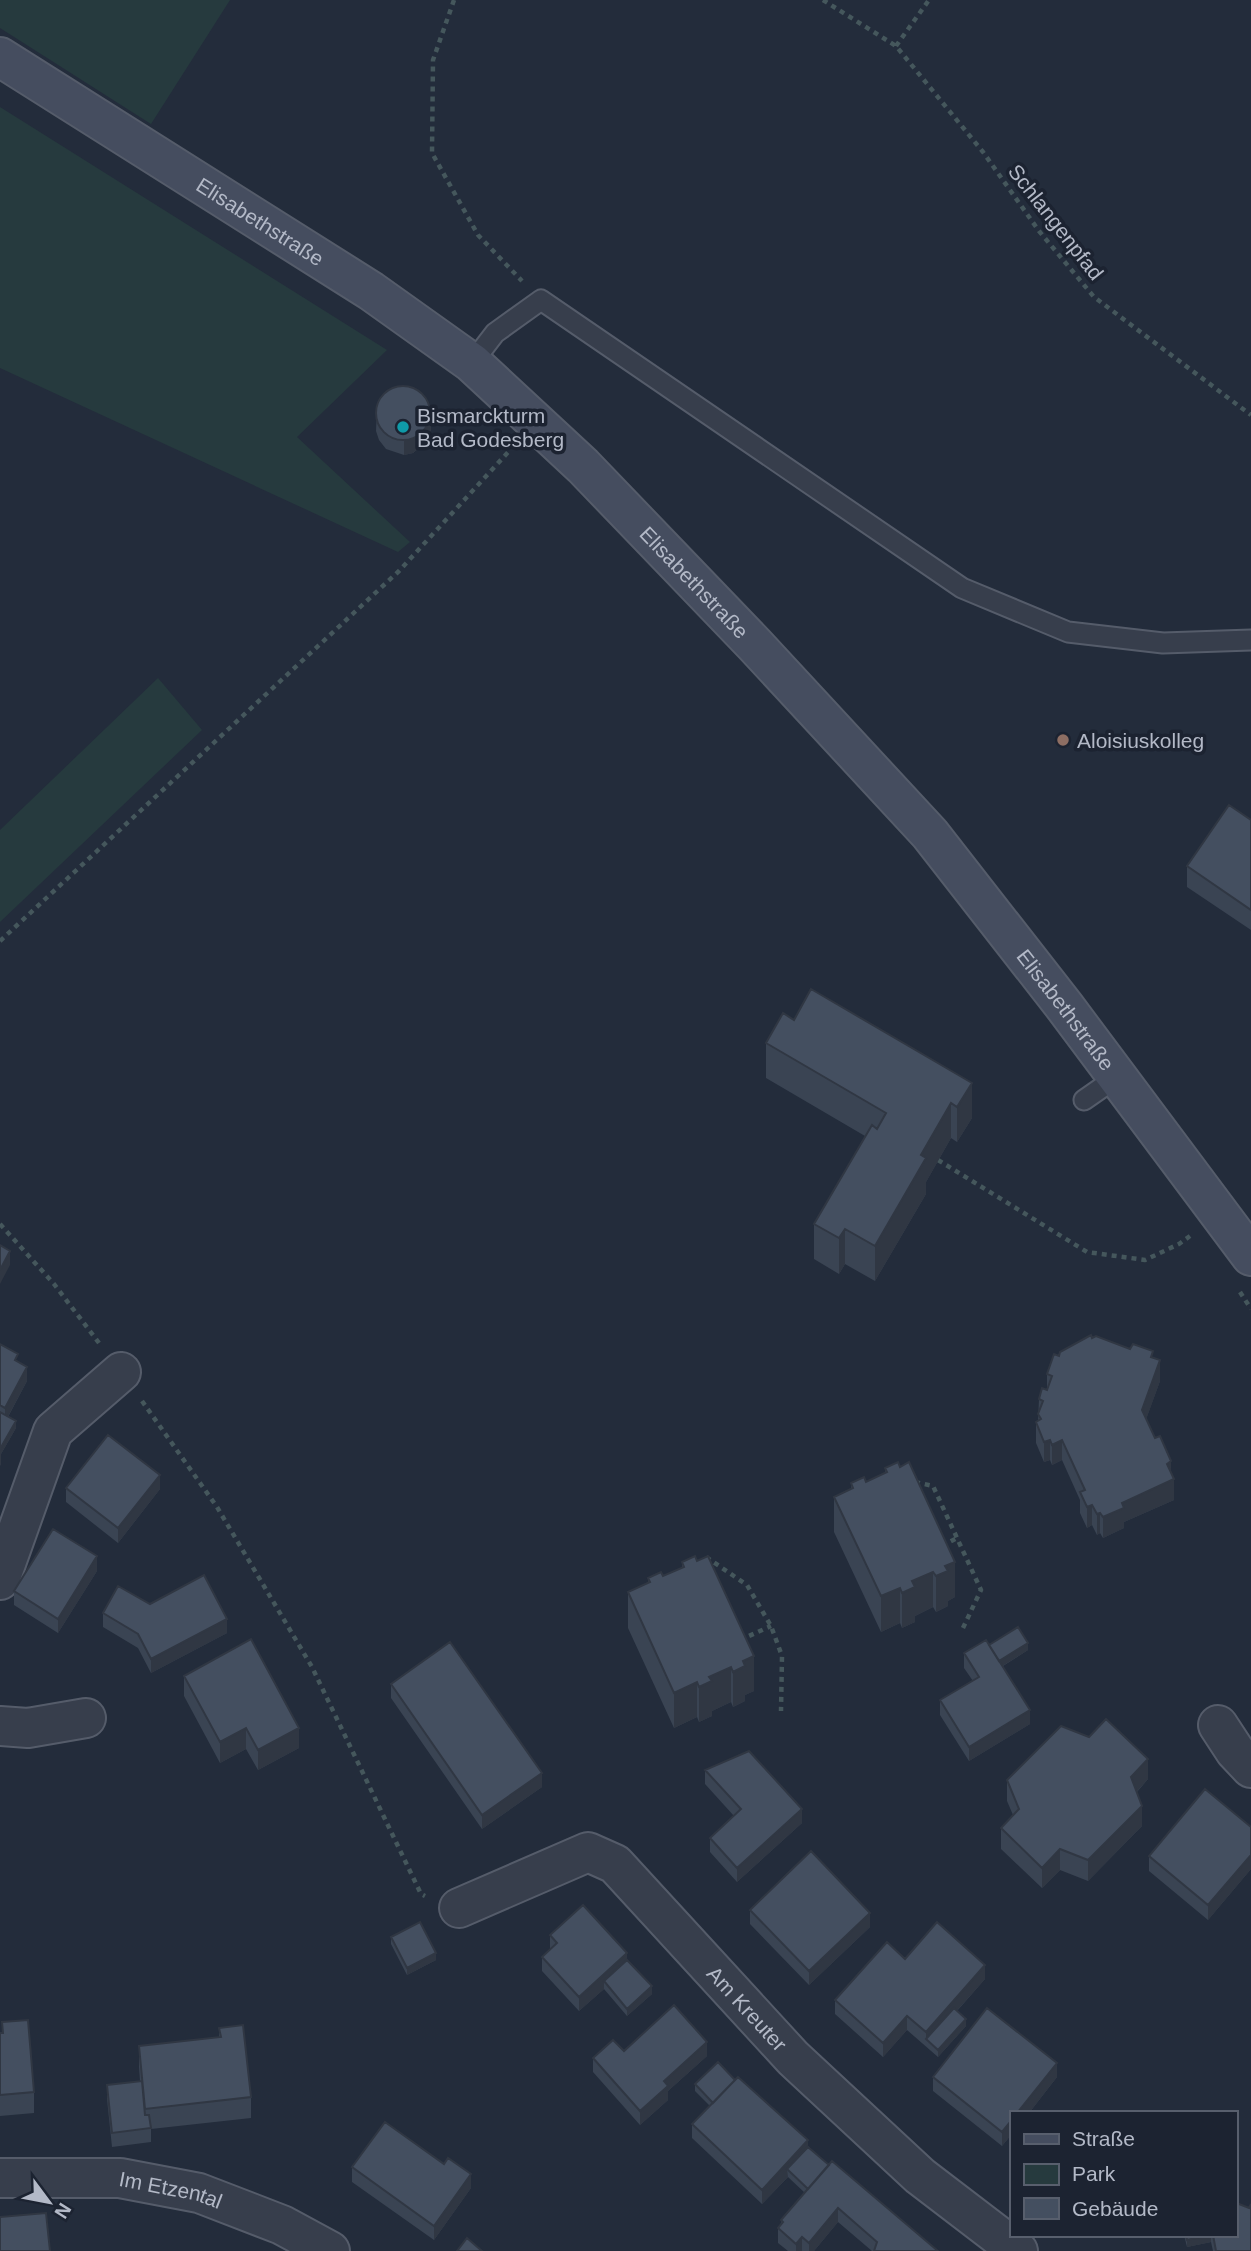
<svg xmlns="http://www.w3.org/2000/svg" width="1251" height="2251" font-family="Helvetica,sans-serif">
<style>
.green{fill:#263a3e}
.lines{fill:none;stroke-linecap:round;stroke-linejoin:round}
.lane-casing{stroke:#555c6a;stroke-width:23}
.street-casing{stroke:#555c6a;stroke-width:42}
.secondary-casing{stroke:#555c6a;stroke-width:42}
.path{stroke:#45575c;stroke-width:4.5;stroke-dasharray:5 5;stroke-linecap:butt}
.lane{stroke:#373e4c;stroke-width:19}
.street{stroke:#373e4c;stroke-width:38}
.secondary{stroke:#454d5f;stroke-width:38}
.wall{fill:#3a4453}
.shaded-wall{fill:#303743}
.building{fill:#444f60;stroke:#303743;stroke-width:2}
.culture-dot{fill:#0f9aa8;stroke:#1c2331;stroke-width:2.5}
.education-dot{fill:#8d6e63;stroke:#1c2331;stroke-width:2.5}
.labels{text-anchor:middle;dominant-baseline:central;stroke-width:7;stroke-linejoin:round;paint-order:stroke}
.street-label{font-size:21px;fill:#b3b9c7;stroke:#1c2331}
.poi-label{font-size:21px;fill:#b3b9c7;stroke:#1c2331;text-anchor:start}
</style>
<rect width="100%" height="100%" fill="#232c3b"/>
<path class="green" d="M0,0H230L151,124L0,28Z
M0,107L387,350L297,437L410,542L398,552L0,368Z
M158,678L202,730L0,922V830Z"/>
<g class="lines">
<defs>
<path id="lane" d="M472,363L495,333L541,300L962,588L1068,632L1163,643L1251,640
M1084,1100L1117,1077"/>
<g id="street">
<path d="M0,1580L53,1431L121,1372"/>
<path d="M1218,1725L1235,1751L1251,1768"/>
<path d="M0,1726L28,1728L86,1718"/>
<path id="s1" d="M459,1908L588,1852L615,1864L793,2058L920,2176L1018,2251"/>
<path id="s2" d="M0,2178H120L199,2193L282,2225L330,2251"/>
</g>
<g id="secondary">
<path id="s3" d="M0,57L371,291L472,363L583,466L755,645L930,834L1065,1007L1251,1256"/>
</g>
</defs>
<use href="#lane" class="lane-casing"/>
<use href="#street" class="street-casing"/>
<use href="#secondary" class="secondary-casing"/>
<path class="path" d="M454,0L433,60L432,153L478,235L522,281
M823,0L896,46L983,152L1039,231L1094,297L1251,415
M896,46L929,0
M0,941L399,571L511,449
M938,1160L1087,1252L1145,1260L1179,1244L1190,1236
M0,1224L54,1284L99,1343
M1240,1292L1251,1309
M142,1401L217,1507L312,1667L421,1894L425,1896
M915,1482L933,1486L981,1590L962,1630
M942,1546L957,1538
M706,1557L747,1585L771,1626L782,1656L781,1711
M740,1640L771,1626"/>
<use href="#lane" class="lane"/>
<use href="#street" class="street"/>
<use href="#secondary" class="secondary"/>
</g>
<path class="wall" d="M377,407L431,432L427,441L413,453L404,455L386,449L379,440L376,431Z
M1251,820V930L1187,887V866Z
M811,989L972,1118L957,1142L951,1138L926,1182V1194L875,1281L845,1264L839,1274L814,1259V1224L865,1136L766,1078V1043L794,1020Z
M1092,1338L1153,1358L1160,1381L1146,1419L1171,1474L1174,1500L1124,1522V1528L1103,1538L1100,1533L1097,1535L1092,1525L1087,1528L1080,1513V1500L1062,1460L1052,1465L1050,1460L1044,1462L1036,1443V1422L1038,1421L1039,1399L1047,1390V1374L1059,1356Z
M0,1344L18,1362L27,1381L8,1417L16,1428L1,1454V1463L0,1466Z
M885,1468L955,1597L948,1601V1606L936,1612L933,1607L915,1616V1622L902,1628L900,1623L881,1632L834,1532V1497L851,1489V1483L866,1482L885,1473Z
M66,1488L160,1489L118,1543L66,1502Z
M682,1562L754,1691L745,1695V1701L733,1707L731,1702L712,1711V1716L699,1722L697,1717L674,1728L628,1628V1592L648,1583V1578L663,1576L682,1568Z
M97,1571L58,1633L14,1605V1591Z
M150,1604L227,1633L151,1673L138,1648L103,1627V1613Z
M989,1645L1028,1650L1003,1666L1030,1724L969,1761L940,1715V1700L973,1681L964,1668V1653Z
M184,1676L299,1748L258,1770L246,1749L220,1763L184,1696Z
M391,1684L542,1787L482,1829L391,1698Z
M705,1770L802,1823L737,1882L710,1852V1838L734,1816L705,1784Z
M1148,1779L1137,1792L1142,1826L1088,1881L1060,1870L1042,1888L1001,1849V1828L1013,1815L1007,1801V1780Z
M1251,1827V1869L1208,1920L1149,1871V1856Z
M750,1910L870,1927L809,1985L750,1924Z
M550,1935L627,1960L652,1994L627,2016L604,1989L579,2011L542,1971V1957L550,1950Z
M391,1937L436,1960L407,1975L391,1944Z
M905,1959L985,1979L957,2011L966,2026L938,2057L907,2030L883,2057L835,2014V2000Z
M2,2022L34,2092V2113L0,2116V2033H2Z
M219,2028L251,2097V2118L151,2129V2142L112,2147L107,2099V2085L140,2081L139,2067V2046L219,2037Z
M624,2051L707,2056L668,2091V2100L640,2125L593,2072V2058Z
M933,2077H1057L1029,2113H1011V2135L1002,2146L933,2091Z
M735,2080L829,2165L938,2251H872L838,2222L814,2251H788L778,2243V2228L781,2223V2220L805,2193L788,2177L762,2204L692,2138V2124L710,2106L695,2091V2084Z
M444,2164L471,2188L434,2240L352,2182V2167Z
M1184,2235H1235L1251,2251H1213L1211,2242L1187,2247Z"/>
<path class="shaded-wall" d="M431,418V432L427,441L413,453L404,455V441Z
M972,1083V1118L957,1142V1107Z
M951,1103V1138L926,1182V1194L875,1281V1246L921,1155Z
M845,1229V1264L839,1274V1238Z
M10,1251V1265L0,1284V1270Z
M1160,1360V1381L1142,1431V1410Z
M27,1367V1381L5,1422V1408Z
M16,1421V1428L1,1454V1463L0,1466V1449Z
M1050,1440V1460L1044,1462V1442Z
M1062,1440V1460L1052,1465V1445Z
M1171,1461V1481L1174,1479V1500L1124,1522V1528L1103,1538V1517L1122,1503Z
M160,1475V1489L118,1543V1528Z
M1092,1505V1525L1087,1528V1507Z
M1100,1513V1533L1097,1535V1514Z
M97,1556V1571L58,1633V1619Z
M955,1562V1597L948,1601V1606L936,1612V1576L945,1566Z
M933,1572V1607L915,1616V1622L902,1628V1593L912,1581Z
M900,1588V1623L881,1632V1596Z
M227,1619V1633L151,1673V1659Z
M1028,1643V1650L996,1670V1663Z
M754,1656V1691L745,1695V1701L733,1707V1672L743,1661Z
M731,1667V1702L712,1711V1716L699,1722V1687L709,1677Z
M697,1682V1717L674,1728V1693Z
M1030,1710V1724L969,1761V1747Z
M246,1728V1749L220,1763V1742Z
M299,1728V1748L258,1770V1750Z
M1148,1759V1779L1131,1798V1777Z
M542,1773V1787L482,1829V1815Z
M1142,1806V1826L1088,1881V1860Z
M802,1809V1823L737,1882V1868Z
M1060,1849V1870L1042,1888V1868Z
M1251,1855V1869L1208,1920V1905Z
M870,1913V1927L809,1985V1971Z
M436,1953V1960L407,1975V1968Z
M627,1953V1967L604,1981V1989L579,2011V1997Z
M985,1965V1979L929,2042L926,2039V2032Z
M652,1986V1994L627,2016V2009Z
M907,2016V2030L883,2057V2043Z
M966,2019V2026L938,2057V2050Z
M707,2042V2056L668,2091V2100L640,2125V2111L664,2081Z
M1057,2063V2077L1029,2113H1017Z
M1011,2121V2135L1002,2146V2132Z
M808,2140V2154L787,2169L788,2177L762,2204V2190Z
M471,2174V2188L434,2240V2226Z
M838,2208V2222L814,2251H809V2243Z
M1208,2235H1211V2242L1187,2247V2240Z
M802,2237V2251H796V2244Z"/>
<path class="building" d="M376 413a27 27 0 1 1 54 0a27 27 0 1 1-54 0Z
M1229,805L1251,820V910L1187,866Z
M811,989L972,1083L957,1107L951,1103L921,1155L926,1158L875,1246L845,1229L839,1238L814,1224L872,1125L877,1129L886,1113L766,1043L783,1013L794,1020Z
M0,1245L10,1251L0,1270Z
M1091,1335L1092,1338L1096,1336L1130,1349L1133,1344L1153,1351L1151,1357L1160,1360L1142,1410L1155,1438L1160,1436L1171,1461L1167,1464L1174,1479L1122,1503L1124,1508L1103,1517L1100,1513L1097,1514L1092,1505L1087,1507L1080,1492L1085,1490L1062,1440L1052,1445L1050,1440L1044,1442L1036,1422L1041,1419L1038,1414L1043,1401L1039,1399L1042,1388L1047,1390L1052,1376L1047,1374L1054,1354L1059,1356L1060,1352Z
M0,1344L18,1354L15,1360L27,1367L5,1408L0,1405Z
M0,1412L16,1421L0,1449Z
M108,1435L160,1475L118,1528L66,1488Z
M898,1462L900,1467L909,1462L955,1562L945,1566L948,1571L936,1576L933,1572L912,1581L915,1587L902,1593L900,1588L881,1596L834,1497L853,1488L851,1483L864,1477L866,1482L887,1472L885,1468Z
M53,1529L97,1556L58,1619L14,1591Z
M695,1556L697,1561L708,1556L754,1656L743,1661L745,1666L733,1672L731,1667L709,1677L712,1681L699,1687L697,1682L674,1693L628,1592L650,1582L648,1578L661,1572L663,1576L684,1567L682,1562Z
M204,1575L227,1619L151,1659L138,1634L103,1613L118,1586L150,1604Z
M1018,1627L1028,1643L999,1661L989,1645Z
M251,1639L299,1728L258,1750L246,1728L220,1742L184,1676Z
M986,1640L1030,1710L969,1747L940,1700L979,1677L964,1653Z
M450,1642L542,1773L482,1815L391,1684Z
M1106,1719L1148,1759L1131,1777L1142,1806L1088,1860L1060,1849L1042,1868L1001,1828L1019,1809L1007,1780L1061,1726L1089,1737Z
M749,1751L802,1809L737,1868L710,1838L741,1809L705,1770Z
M1205,1789L1251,1827V1855L1208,1905L1149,1856Z
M811,1851L870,1913L809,1971L750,1910Z
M583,1905L627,1953L579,1997L542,1957L557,1943L550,1935Z
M420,1922L436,1953L407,1968L391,1937Z
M937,1922L985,1965L926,2032L907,2016L883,2043L835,2000L887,1942L905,1959Z
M627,1960L652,1986L627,2009L604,1981Z
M674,2005L707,2042L664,2081L668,2086L640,2111L593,2058L613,2040L624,2051Z
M954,2008L966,2019L938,2050L926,2039Z
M987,2008L1057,2063L1017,2113H1011V2121L1002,2132L933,2077Z
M28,2020L34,2092L0,2095V2033H3L2,2022Z
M243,2025L251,2097L145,2109L139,2046L221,2037L219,2028Z
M718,2062L735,2080L713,2103L695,2084Z
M738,2077L808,2140L762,2190L692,2124Z
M142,2081L145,2115H149L151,2128L112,2133L107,2085Z
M385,2122L444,2164L448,2158L471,2174L434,2226L352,2167Z
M808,2147L829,2165L808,2189L787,2169Z
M832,2161L938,2251H874L877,2242L838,2208L809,2243L802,2237L796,2244L778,2228L783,2222L781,2220Z
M1239,2204L1249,2208L1251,2204V2251H1216L1213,2235H1235V2205Z
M46,2213L50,2251H0V2217Z
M1186,2235H1208L1187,2240Z
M467,2238L482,2251H457Z"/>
<circle class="culture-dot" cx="403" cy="427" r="7"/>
<circle class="education-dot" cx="1063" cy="740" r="7"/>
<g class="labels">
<g class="street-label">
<text stroke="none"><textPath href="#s3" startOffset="308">Elisabethstraße</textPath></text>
<text transform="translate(1056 222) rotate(52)">Schlangenpfad</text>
<text stroke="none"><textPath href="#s3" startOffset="875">Elisabethstraße</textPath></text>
<text stroke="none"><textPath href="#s3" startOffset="1442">Elisabethstraße</textPath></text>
<text stroke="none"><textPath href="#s1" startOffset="366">Am Kreuter</textPath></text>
<text stroke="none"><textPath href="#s2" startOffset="172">Im Etzental</textPath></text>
</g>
<g class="poi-label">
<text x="417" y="415">Bismarckturm<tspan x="417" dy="24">Bad Godesberg</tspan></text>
<text x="1077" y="740">Aloisiuskolleg</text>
</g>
</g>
<rect x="1010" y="2111" width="228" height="126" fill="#1c2331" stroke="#585f6d" stroke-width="2"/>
<rect x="1024" y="2134" width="35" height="10" fill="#454d5f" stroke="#585f6d" stroke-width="2"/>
<text x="1072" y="2146" font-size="21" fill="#b3b9c7">Straße</text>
<rect x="1024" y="2164" width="35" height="21" fill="#263a3e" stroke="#585f6d" stroke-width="2"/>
<text x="1072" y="2181" font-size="21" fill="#b3b9c7">Park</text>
<rect x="1024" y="2198" width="35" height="21" fill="#444f60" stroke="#585f6d" stroke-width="2"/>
<text x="1072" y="2216" font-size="21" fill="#b3b9c7">Gebäude</text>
<g transform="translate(49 2202) rotate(122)" stroke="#1c2331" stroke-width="5" paint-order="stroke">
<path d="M0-5L12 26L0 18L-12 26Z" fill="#b3b9c7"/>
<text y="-10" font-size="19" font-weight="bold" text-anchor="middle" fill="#b3b9c7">N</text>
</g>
</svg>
